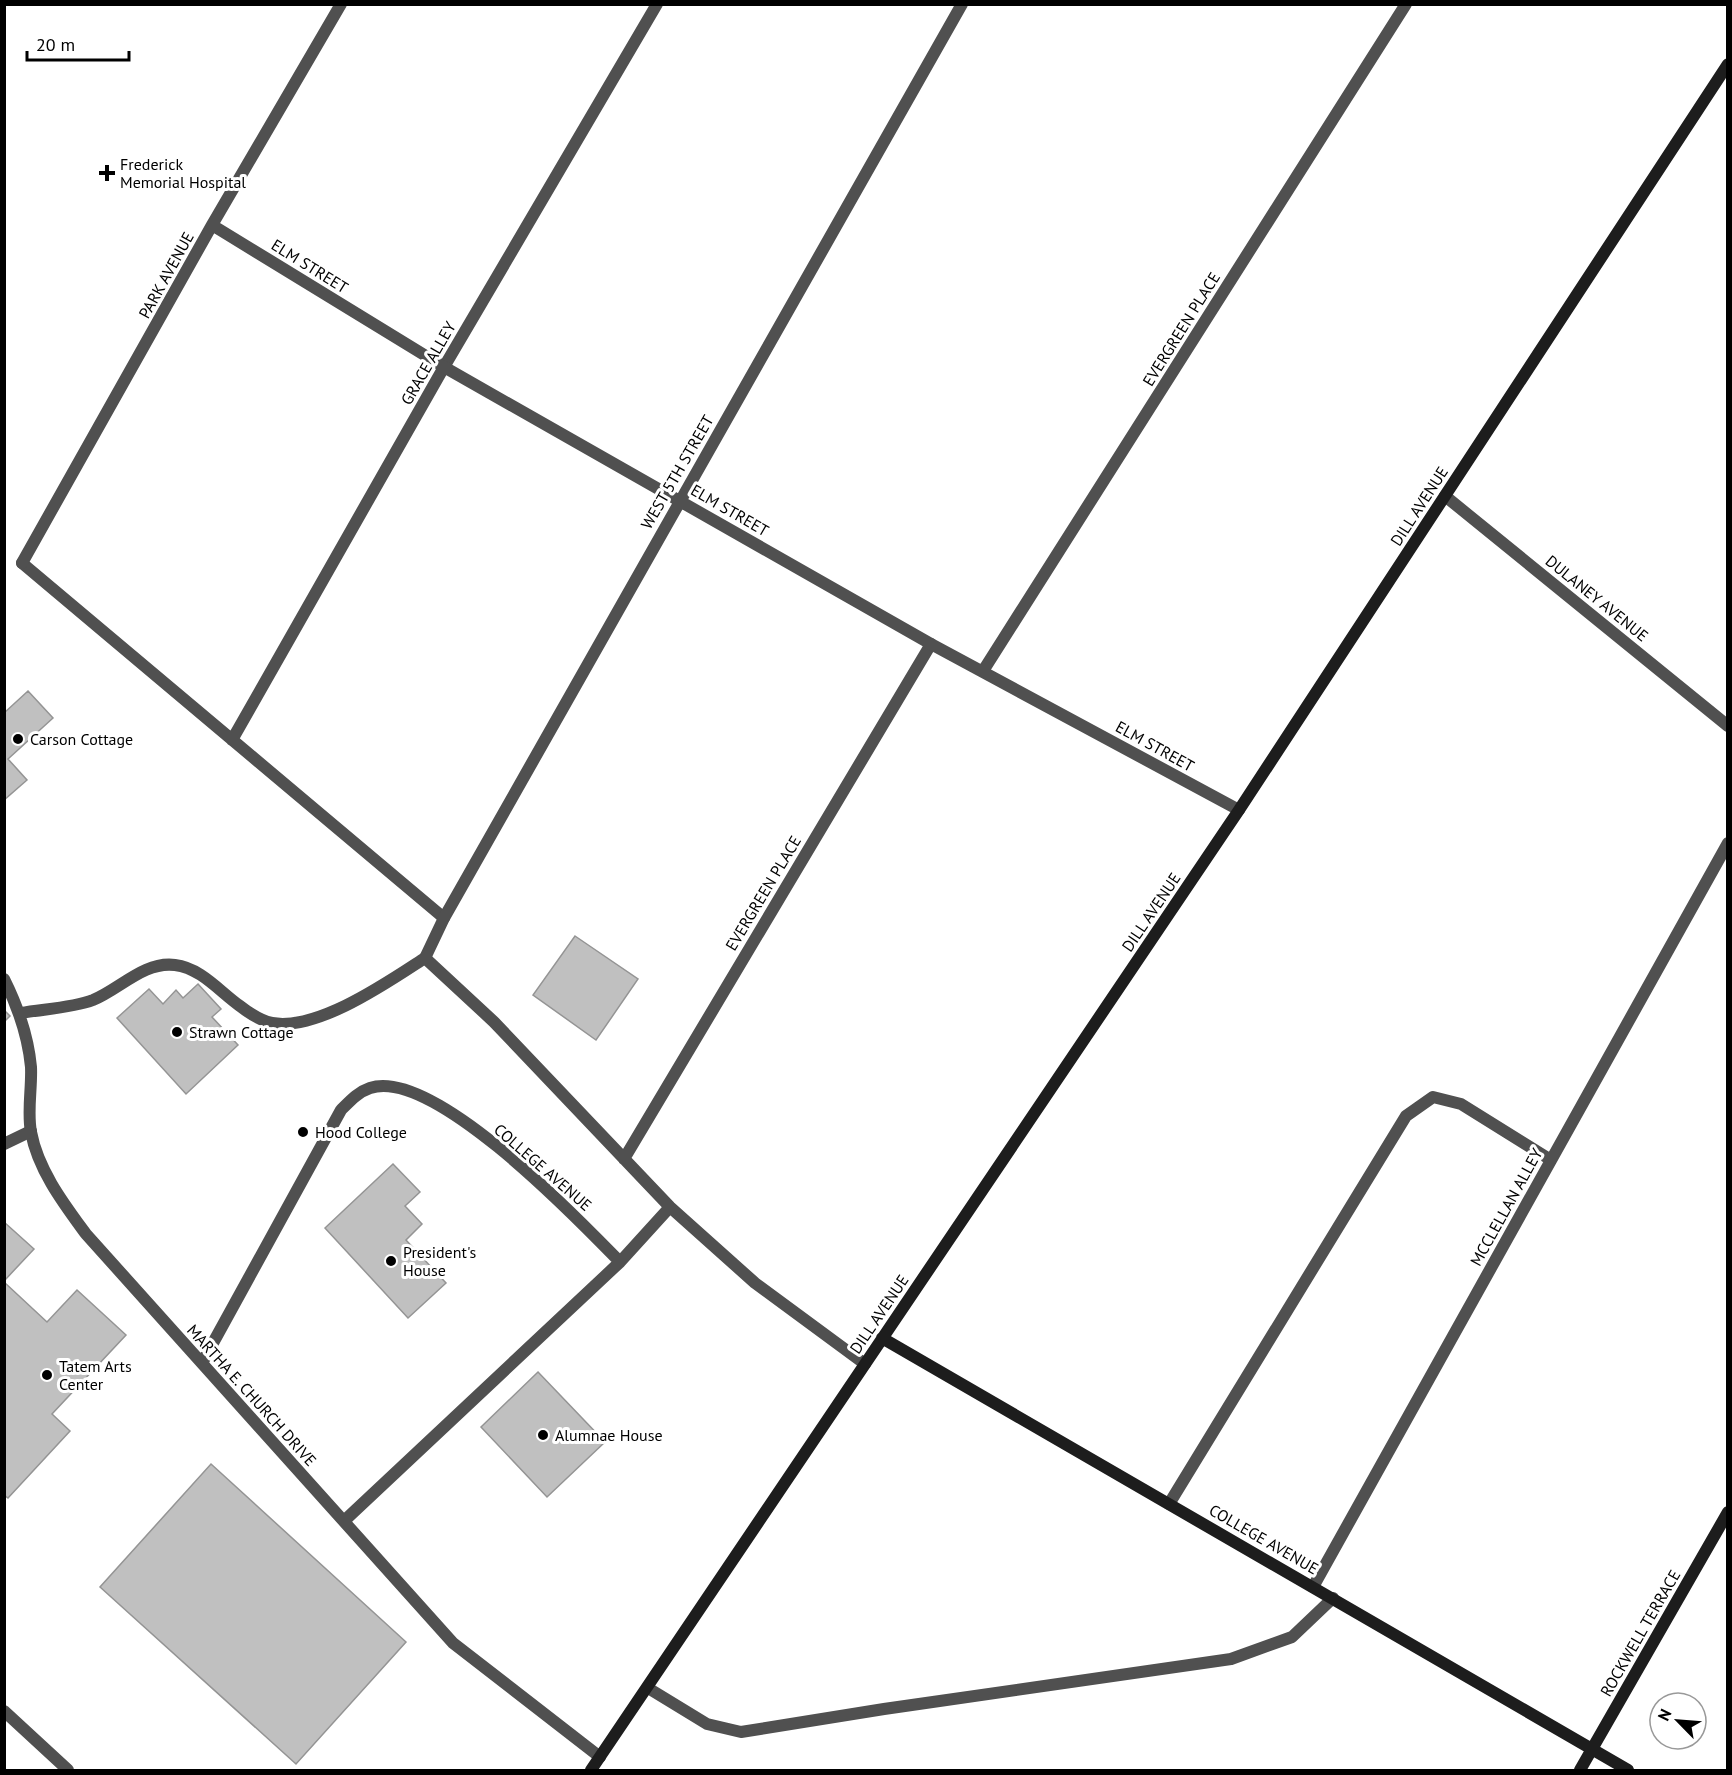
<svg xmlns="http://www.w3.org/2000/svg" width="1732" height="1775" font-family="'PT Sans',sans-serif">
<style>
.building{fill:#c0c0c0;stroke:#949494;stroke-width:1.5}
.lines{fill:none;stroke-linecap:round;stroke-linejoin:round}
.lane{stroke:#505050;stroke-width:12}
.street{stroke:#505050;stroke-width:12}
.secondary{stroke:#1d1d1d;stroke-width:12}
.poi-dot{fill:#000;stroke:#fff;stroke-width:2}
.labels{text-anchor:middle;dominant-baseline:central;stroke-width:6;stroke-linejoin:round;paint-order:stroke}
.poi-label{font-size:16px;fill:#000;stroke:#fff;text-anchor:start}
.street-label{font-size:16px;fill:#000;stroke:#fff}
</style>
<rect width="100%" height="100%" fill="#fff"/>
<path class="building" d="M28,691L53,718L8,759L27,780L4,800V713Z
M575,936L638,979L596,1040L533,995Z
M198,984L221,1009L212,1017L238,1045L186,1094L117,1018L149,989L163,1004L176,990L183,998Z
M4,1010L10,1016L4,1022Z
M393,1164L420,1192L405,1206L422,1224L406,1240L446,1283L408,1318L325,1228Z
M4,1222L34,1249L4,1281Z
M4,1282L47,1322L77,1290L126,1335L52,1414L70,1431L8,1498L4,1495Z
M538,1372L605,1442L547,1497L481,1427Z
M211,1464L406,1642L296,1764L100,1587Z"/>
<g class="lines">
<path class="lane" d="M22,563L444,918
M232,740L444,367L657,4
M4,979C18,1007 28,1035 31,1067C32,1088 27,1112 31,1132C38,1170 64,1204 86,1234L453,1643L600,1757
M21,1013C43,1009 72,1008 93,1000C120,989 144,961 175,965C201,968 220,992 240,1006C249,1013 261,1021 272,1023C318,1031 388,982 425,958L494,1022L670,1207L755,1283L865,1364
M624,1159L931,644
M202,1363L341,1110C350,1101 358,1092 370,1088C433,1067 578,1219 620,1262
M1169,1504L1406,1116L1433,1097L1461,1104L1551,1160
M344,1521L620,1262L670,1207
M1313,1587L1728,843
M648,1688L707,1724L741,1732L884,1709L1231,1659L1292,1637L1333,1598"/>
<path class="street" d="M212,225L444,367L931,644L1239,810
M1445,496L1728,726
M22,563L212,225L341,4
M983,671L1406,4
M425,958L444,918L962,4
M4,1144L31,1131
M4,1711L68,1770"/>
<path class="secondary" d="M882,1338L1628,1770
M591,1770L1239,810L1728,64
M1580,1770L1728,1512"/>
</g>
<g class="poi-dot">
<path d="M104 164h6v6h6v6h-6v6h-6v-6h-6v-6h6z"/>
<circle cx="18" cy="739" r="6"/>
<circle cx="177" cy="1032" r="6"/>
<circle cx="303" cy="1132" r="6"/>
<circle cx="391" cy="1261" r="6"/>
<circle cx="47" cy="1375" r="6"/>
<circle cx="543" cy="1435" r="6"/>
</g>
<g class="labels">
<g class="poi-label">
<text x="120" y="164">Frederick<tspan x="120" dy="18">Memorial Hospital</tspan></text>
<text x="30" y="739">Carson Cottage</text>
<text x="189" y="1032">Strawn Cottage</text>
<text x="315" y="1132">Hood College</text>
<text x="403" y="1252">President's<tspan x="403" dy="18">House</tspan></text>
<text x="59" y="1366">Tatem Arts<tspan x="59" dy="18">Center</tspan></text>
<text x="555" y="1435">Alumnae House</text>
</g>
<g class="street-label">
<text transform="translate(310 266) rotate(32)">ELM STREET</text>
<text transform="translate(166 275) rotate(-61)">PARK AVENUE</text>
<text transform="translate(1181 329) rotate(-58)">EVERGREEN PLACE</text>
<text transform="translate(428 363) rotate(-60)">GRACE ALLEY</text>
<text transform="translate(677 472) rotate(-60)">WEST 5TH STREET</text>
<text transform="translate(1419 506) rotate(-57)">DILL AVENUE</text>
<text transform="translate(730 510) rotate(30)">ELM STREET</text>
<text transform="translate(1597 598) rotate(39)">DULANEY AVENUE</text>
<text transform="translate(1155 746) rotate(29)">ELM STREET</text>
<text transform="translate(763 893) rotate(-59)">EVERGREEN PLACE</text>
<text transform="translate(1151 912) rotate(-56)">DILL AVENUE</text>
<text transform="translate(543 1167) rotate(41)">COLLEGE AVENUE</text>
<text transform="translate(1506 1207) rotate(-61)">MCCLELLAN ALLEY</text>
<text transform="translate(879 1314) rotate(-56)">DILL AVENUE</text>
<text transform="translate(252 1395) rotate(48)">MARTHA E. CHURCH DRIVE</text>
<text transform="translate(1264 1539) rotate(30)">COLLEGE AVENUE</text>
<text transform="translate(1640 1633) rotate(-60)">ROCKWELL TERRACE</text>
</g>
</g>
<rect width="1732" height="1775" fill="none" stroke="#000000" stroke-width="12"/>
<g transform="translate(1678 1721) rotate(295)"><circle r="28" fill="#ffffff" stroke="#999999" stroke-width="1.5"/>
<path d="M0-4.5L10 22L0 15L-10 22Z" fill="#000000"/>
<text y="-9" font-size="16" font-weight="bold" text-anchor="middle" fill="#000000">N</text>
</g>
<path d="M27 51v9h102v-9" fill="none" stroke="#000000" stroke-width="3"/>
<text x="36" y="51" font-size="18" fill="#000000" stroke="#ffffff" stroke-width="4.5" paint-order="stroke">20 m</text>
</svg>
